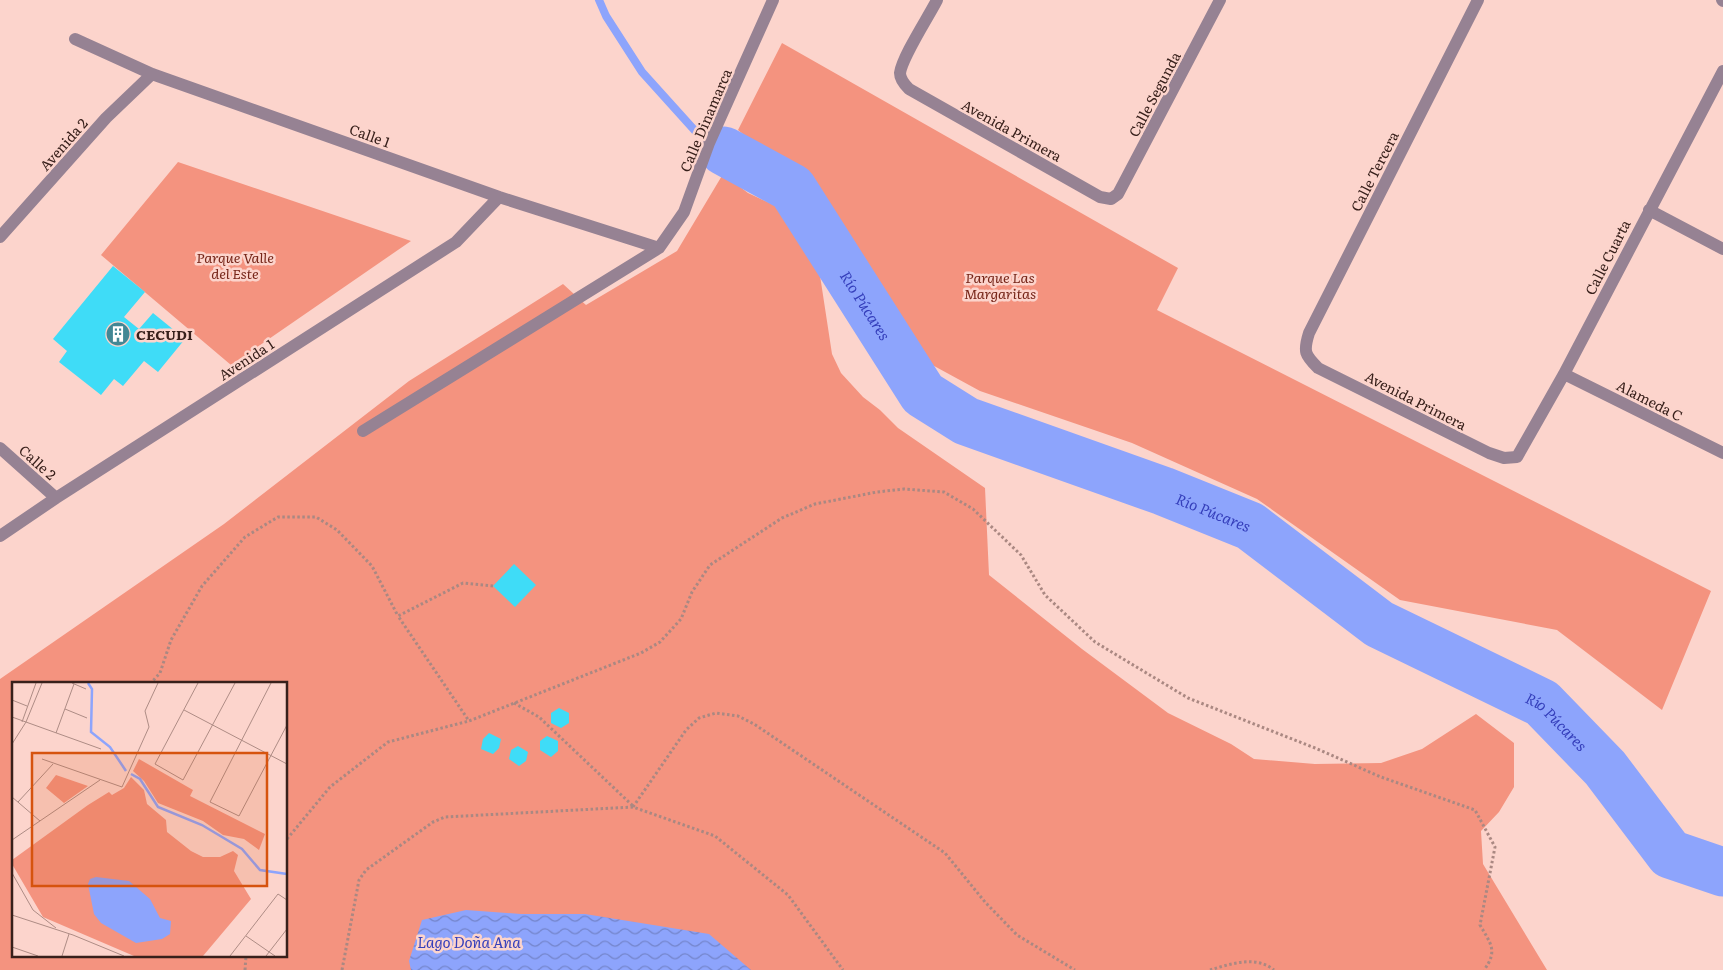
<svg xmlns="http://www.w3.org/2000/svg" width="1723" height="970" font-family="Literata,serif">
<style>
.green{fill:#f4937f;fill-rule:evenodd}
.water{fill:url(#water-waves)}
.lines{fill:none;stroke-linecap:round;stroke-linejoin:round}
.stream{stroke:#8da4fc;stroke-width:8}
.river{stroke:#8da4fc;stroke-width:49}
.building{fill:#3fdcf7}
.path{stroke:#aa8882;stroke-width:3;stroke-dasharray:2.5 2.5;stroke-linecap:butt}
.minor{stroke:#968293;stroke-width:12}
.labels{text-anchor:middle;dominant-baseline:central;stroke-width:5;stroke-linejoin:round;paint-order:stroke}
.street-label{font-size:14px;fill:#38201b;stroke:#fcd4cc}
.park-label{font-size:14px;font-style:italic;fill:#762518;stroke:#fcd4cc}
.poi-label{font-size:14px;font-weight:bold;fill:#38201b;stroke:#fcd4cc;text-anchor:start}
.water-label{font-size:15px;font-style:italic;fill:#353fbb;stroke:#fcd4cc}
.inset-river{fill:none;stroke:#8da4fc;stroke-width:2.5}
.inset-road{fill:none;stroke:#ae8c85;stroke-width:1}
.view{fill:#d6530e;fill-opacity:0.15;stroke:#d6530e;stroke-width:2.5}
.inset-edge{fill:none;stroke:#38201b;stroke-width:2.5}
</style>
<defs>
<pattern id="water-waves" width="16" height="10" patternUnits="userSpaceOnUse" patternTransform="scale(1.25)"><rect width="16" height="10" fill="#8da4fc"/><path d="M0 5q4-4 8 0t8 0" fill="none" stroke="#7485cb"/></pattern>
</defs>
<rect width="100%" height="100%" fill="#fcd4cc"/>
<path class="green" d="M782,43L1178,268L1157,310L1711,591L1662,710L1557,630L1400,600L1257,499L1132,443L980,391L925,361L822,199L738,130Z
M178,162L411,241L231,365L101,255Z
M723,174L748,193L776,206L819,269L832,354L841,373L863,397L880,410L898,428L985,488L989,575L1082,649L1168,713L1231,744L1254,759L1315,764L1381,763L1422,749L1476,714L1514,743V787L1499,812L1481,831L1483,864L1547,970H0V679L224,524L409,381L563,284L586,305L677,251ZM14,684H286V956H14Z"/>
<path class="water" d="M466,910L521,914H585L709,934L751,970H411L409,961L422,920Z"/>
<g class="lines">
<path class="stream" d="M599,0L606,16L642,72L697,133"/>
<path class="river" id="s1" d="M724,151L792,188L923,394L966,421L1163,491L1250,526L1379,624L1542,703L1605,768L1670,854L1723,872"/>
</g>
<path class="building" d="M113,266L145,292L124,317L139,329L153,313L185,339L158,372L144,361L123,386L114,379L101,395L59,362L67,351L53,339Z
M514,564L536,585L515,607L493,586Z
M559,708L569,713V723L561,728L551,723V713Z
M489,733L501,739L499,748L493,754L481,749L483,739Z
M547,736L558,741V751L551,757L540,750V741Z
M518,746L528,752L526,761L519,766L509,759L511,750Z"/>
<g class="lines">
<path class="path" d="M493,586L463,583L398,616L469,721L641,653L660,642L681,619L692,592L710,565L782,518L815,504L877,492L904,489L944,492L973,509L1021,555L1045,595L1095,642L1188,698L1315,748L1381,777L1475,810L1495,847L1480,925C1491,944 1498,951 1484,970
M150,684L160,673L171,640L202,586L245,537L278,517H316L337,530L372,566L398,616
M514,703L539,717L633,806
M633,807L686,730L699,718L716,713L738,716L754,724L945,853L985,902L1017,935L1075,970
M287,839L330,787L388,742L469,721
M245,970L246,956
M342,970L359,880L366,870L433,822L445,817L633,807L715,836L788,895L843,970
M1210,970C1230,964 1256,955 1274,970"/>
<path class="minor" d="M937,0C929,16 902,57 900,73C900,79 905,85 909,89L1100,197L1111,199L1118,194L1220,0
M1478,0L1309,333C1303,352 1305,355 1318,368L1489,453L1504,458L1517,457L1564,374L1723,71
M1722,0L1723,1
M75,39L152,74L499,197L659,248
M1649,210L1723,249
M0,237L106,118L152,74
M1564,374L1723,453
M363,431L659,248L684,212L709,143L773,0
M0,448L56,498
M0,536L56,498L456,242L499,197"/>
</g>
<defs>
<symbol id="building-disc" viewBox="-11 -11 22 22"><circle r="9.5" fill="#428794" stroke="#fcd4cc"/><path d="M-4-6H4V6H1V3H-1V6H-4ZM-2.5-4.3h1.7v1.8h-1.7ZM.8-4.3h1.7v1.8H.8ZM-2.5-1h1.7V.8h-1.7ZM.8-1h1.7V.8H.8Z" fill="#fff"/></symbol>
</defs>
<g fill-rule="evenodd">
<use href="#building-disc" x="104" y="320" width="28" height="28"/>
</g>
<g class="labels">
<g class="street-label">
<text transform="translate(1154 94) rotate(-62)">Calle Segunda</text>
<text transform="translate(705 120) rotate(-67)">Calle Dinamarca</text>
<text transform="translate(1012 130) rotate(29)">Avenida Primera</text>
<text transform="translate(370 135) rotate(20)">Calle 1</text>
<text transform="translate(63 144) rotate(-49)">Avenida 2</text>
<text transform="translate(1374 171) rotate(-63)">Calle Tercera</text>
<text transform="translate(1607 257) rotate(-63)">Calle Cuarta</text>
<text transform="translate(246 359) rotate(-33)">Avenida 1</text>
<text transform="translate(1416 400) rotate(27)">Avenida Primera</text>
<text transform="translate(1650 400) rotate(27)">Alameda C</text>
<text transform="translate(38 462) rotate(42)">Calle 2</text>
</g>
<g class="park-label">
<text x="235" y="257">Parque Valle<tspan x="235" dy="16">del Este</tspan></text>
<text x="1000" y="277">Parque Las<tspan x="1000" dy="16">Margaritas</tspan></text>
</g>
<g class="poi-label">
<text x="136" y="334">CECUDI</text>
</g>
<g class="water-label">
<text stroke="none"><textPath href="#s1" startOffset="216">Río Púcares</textPath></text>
<text stroke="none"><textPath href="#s1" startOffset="636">Río Púcares</textPath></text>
<text stroke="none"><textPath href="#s1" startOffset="1041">Río Púcares</textPath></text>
<text x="469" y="941">Lago Doña Ana</text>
</g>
</g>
<g transform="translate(12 682)">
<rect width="275" height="275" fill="#fcd4cc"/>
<path d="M127,77L181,108L178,114L253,152L247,168L232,157L211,153L191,139L146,121L132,99L121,89ZM44,93L76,104L52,121L34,106ZM119,95L132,108L135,122L154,138L155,150L179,169L191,175H208L221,169L226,173L222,189L239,217L191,274H122L31,235L0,182V178L76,123L97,110L100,113L112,106Z" fill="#f4937f"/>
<path d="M84,195L117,199L138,217L148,236L159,239L158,252L150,257L124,261L89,241L82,232L76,202L78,197Z" fill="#8da4fc"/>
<path class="inset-river" d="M76,1L80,7L79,50L98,65L114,89M119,92L128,97L146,125L190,143L230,167L248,188L275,192"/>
<path class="inset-road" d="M60,1L74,7M186,1L143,82L171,98L223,1M259,1L198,120L227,134L275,43M0,18L15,24M53,27L75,36M172,28L275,82M0,35L89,67M10,40L24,1M44,51L62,2M0,62L14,40L30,1M30,77L110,105L137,45L133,29L146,1M0,115L28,139M6,120L41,82M0,158L88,98M0,191L21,228L44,246M0,233L61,253L112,274M234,254L263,274M0,265L26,274M50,274L57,252M218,274L266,212L275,218M254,274L275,247"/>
<path class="view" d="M20,71H255V204H20Z"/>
<rect width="275" height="275" class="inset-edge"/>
</g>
</svg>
